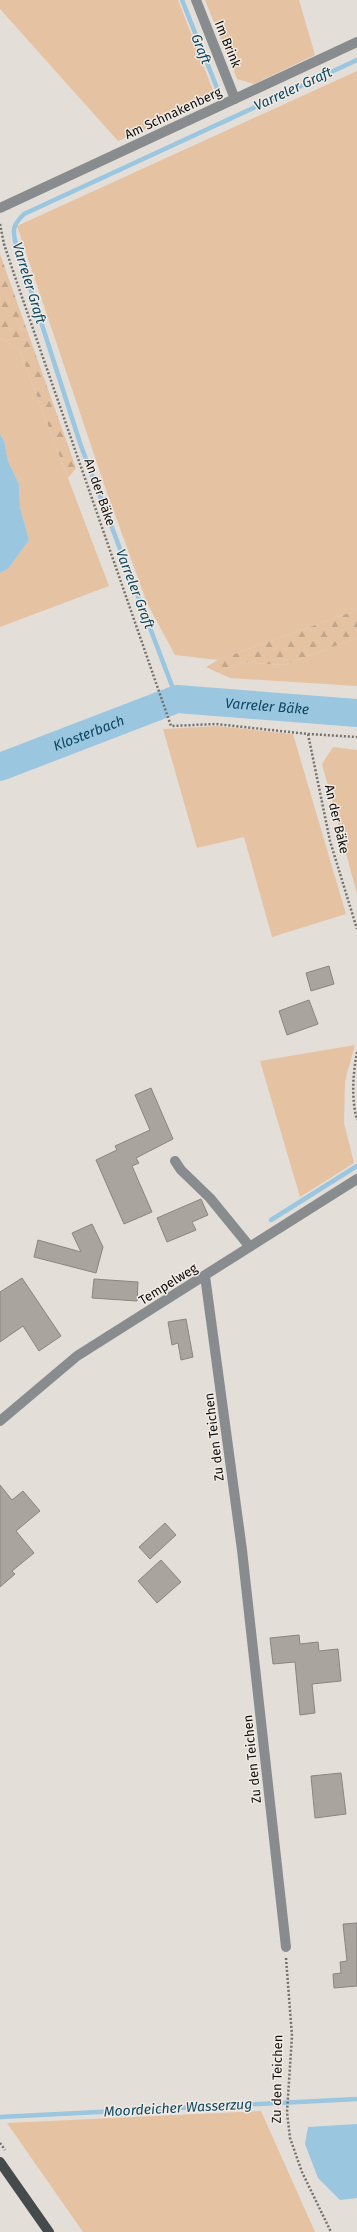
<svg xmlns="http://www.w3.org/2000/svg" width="357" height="2232" font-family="'Fira Sans',sans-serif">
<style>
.green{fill:#e5c2a2}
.forest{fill:url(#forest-firs)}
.water{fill:#9ac6e0}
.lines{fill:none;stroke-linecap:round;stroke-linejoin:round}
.stream{stroke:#9ac6e0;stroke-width:4.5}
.river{stroke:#9ac6e0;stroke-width:28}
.building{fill:#aaa49f;stroke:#8b8580}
.path{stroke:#74706c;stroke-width:2.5;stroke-dasharray:2 2;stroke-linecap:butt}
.minor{stroke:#898c8e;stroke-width:10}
.major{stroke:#454a4d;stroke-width:10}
.labels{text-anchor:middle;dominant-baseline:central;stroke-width:3;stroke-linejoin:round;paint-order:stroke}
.street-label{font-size:13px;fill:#0f0d0b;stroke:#f1ebe5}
.water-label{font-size:14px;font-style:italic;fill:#0d4660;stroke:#f1ebe5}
</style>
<defs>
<pattern id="forest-firs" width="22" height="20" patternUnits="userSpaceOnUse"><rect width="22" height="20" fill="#e5c2a2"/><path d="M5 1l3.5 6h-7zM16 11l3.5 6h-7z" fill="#c3a68a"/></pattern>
</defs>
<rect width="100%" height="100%" fill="#e4ded8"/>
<path class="green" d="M0,0H178L216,98L118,141L0,9Z
M205,0H299L315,55L254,84L237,79Z
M357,71V610L218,660L175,655L147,603L104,484L17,226Z
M0,338L19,349L109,586L0,627V573L8,569L29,540L20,507L19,484L8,461L4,441L0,434Z
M357,638V686L230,678L219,673L241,662L284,665Z
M217,726L293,734L346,914L272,937L244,837L197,848L163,729Z
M333,747L357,750V894L322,764Z
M355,1045L345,1081L344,1123L354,1163L300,1197L260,1061Z
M261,2111L315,2232H83L7,2123Z"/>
<path class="forest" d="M0,254L76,468L68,478L19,349L0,338Z
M357,610V638L284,665L241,662L219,673L206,667L218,660Z"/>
<path class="water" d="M0,434L4,441L8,461L19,484L20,507L29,540L8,569L0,573Z
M357,2124V2198L340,2200L318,2178L305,2144L308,2127Z"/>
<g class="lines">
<path class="stream" d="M182,0L221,98
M177,699L81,446L16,244C12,229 13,225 24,214L357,60
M271,1220L357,1166
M0,2117L357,2099"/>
<path class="river" id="s1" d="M0,767L177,699L357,713"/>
</g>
<path class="building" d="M329,966L334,984L311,991L306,973Z
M309,1000L318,1024L287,1035L279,1011Z
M151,1088L173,1139L136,1158L139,1163L132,1166L152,1212L124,1224L96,1160L117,1150L115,1146L150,1130L135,1095Z
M201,1199L208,1215L192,1222L196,1230L167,1242L157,1218Z
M92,1224L103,1247L96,1273L34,1257L38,1240L81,1252L72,1233Z
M22,1278L61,1336L39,1351L23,1326L0,1342V1292Z
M94,1279L138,1282L137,1301L92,1298Z
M186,1319L193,1357L181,1360L178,1343L172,1345L168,1322Z
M0,1485L12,1500L23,1491L40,1511L16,1531L34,1553L12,1571L15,1574L0,1587Z
M165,1523L176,1535L150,1559L139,1547Z
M161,1560L181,1582L157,1603L138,1581Z
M299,1635L300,1644L318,1642L319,1651L338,1649L341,1681L312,1684L315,1713L300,1715L295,1662L273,1664L270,1638Z
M341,1773L346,1814L315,1818L311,1776Z
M357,1923V1986L334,1988L333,1974L341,1973L340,1962L347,1961L343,1924Z"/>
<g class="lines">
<path class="path" d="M0,224L4,244L14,274L171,726L216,724L308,734L357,737
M308,734L330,841L357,929
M357,1052C353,1074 351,1098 357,1120
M286,1958L292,2036L287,2112L290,2138L302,2172L331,2232
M0,2143L5,2150"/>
<path class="minor" d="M196,0L235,99
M0,208L357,42
M175,1161L181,1170L210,1198L250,1247
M205,1276L242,1550L286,1947
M0,1421L77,1356L357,1179"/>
<path class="major" d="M0,2162L49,2232"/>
</g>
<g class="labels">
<g class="street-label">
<text transform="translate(228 44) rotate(68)">Im Brink</text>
<text transform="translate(173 113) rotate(-25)">Am Schnakenberg</text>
<text transform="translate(100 492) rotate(71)">An der Bäke</text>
<text transform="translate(337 819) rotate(77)">An der Bäke</text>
<text transform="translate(168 1284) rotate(-32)">Tempelweg</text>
<text transform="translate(214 1437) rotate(-97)">Zu den Teichen</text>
<text transform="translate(252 1759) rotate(-96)">Zu den Teichen</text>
<text transform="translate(277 2079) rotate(-89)">Zu den Teichen</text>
</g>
<g class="water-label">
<text transform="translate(201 49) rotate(68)">Graft</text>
<text transform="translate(293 89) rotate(-25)">Varreler Graft</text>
<text transform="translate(29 283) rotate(73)">Varreler Graft</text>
<text transform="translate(135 589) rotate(69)">Varreler Graft</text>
<text stroke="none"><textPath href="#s1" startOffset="280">Varreler Bäke</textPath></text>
<text stroke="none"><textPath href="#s1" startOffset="95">Klosterbach</textPath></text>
<text transform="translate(178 2108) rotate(-3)">Moordeicher Wasserzug</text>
</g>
</g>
</svg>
